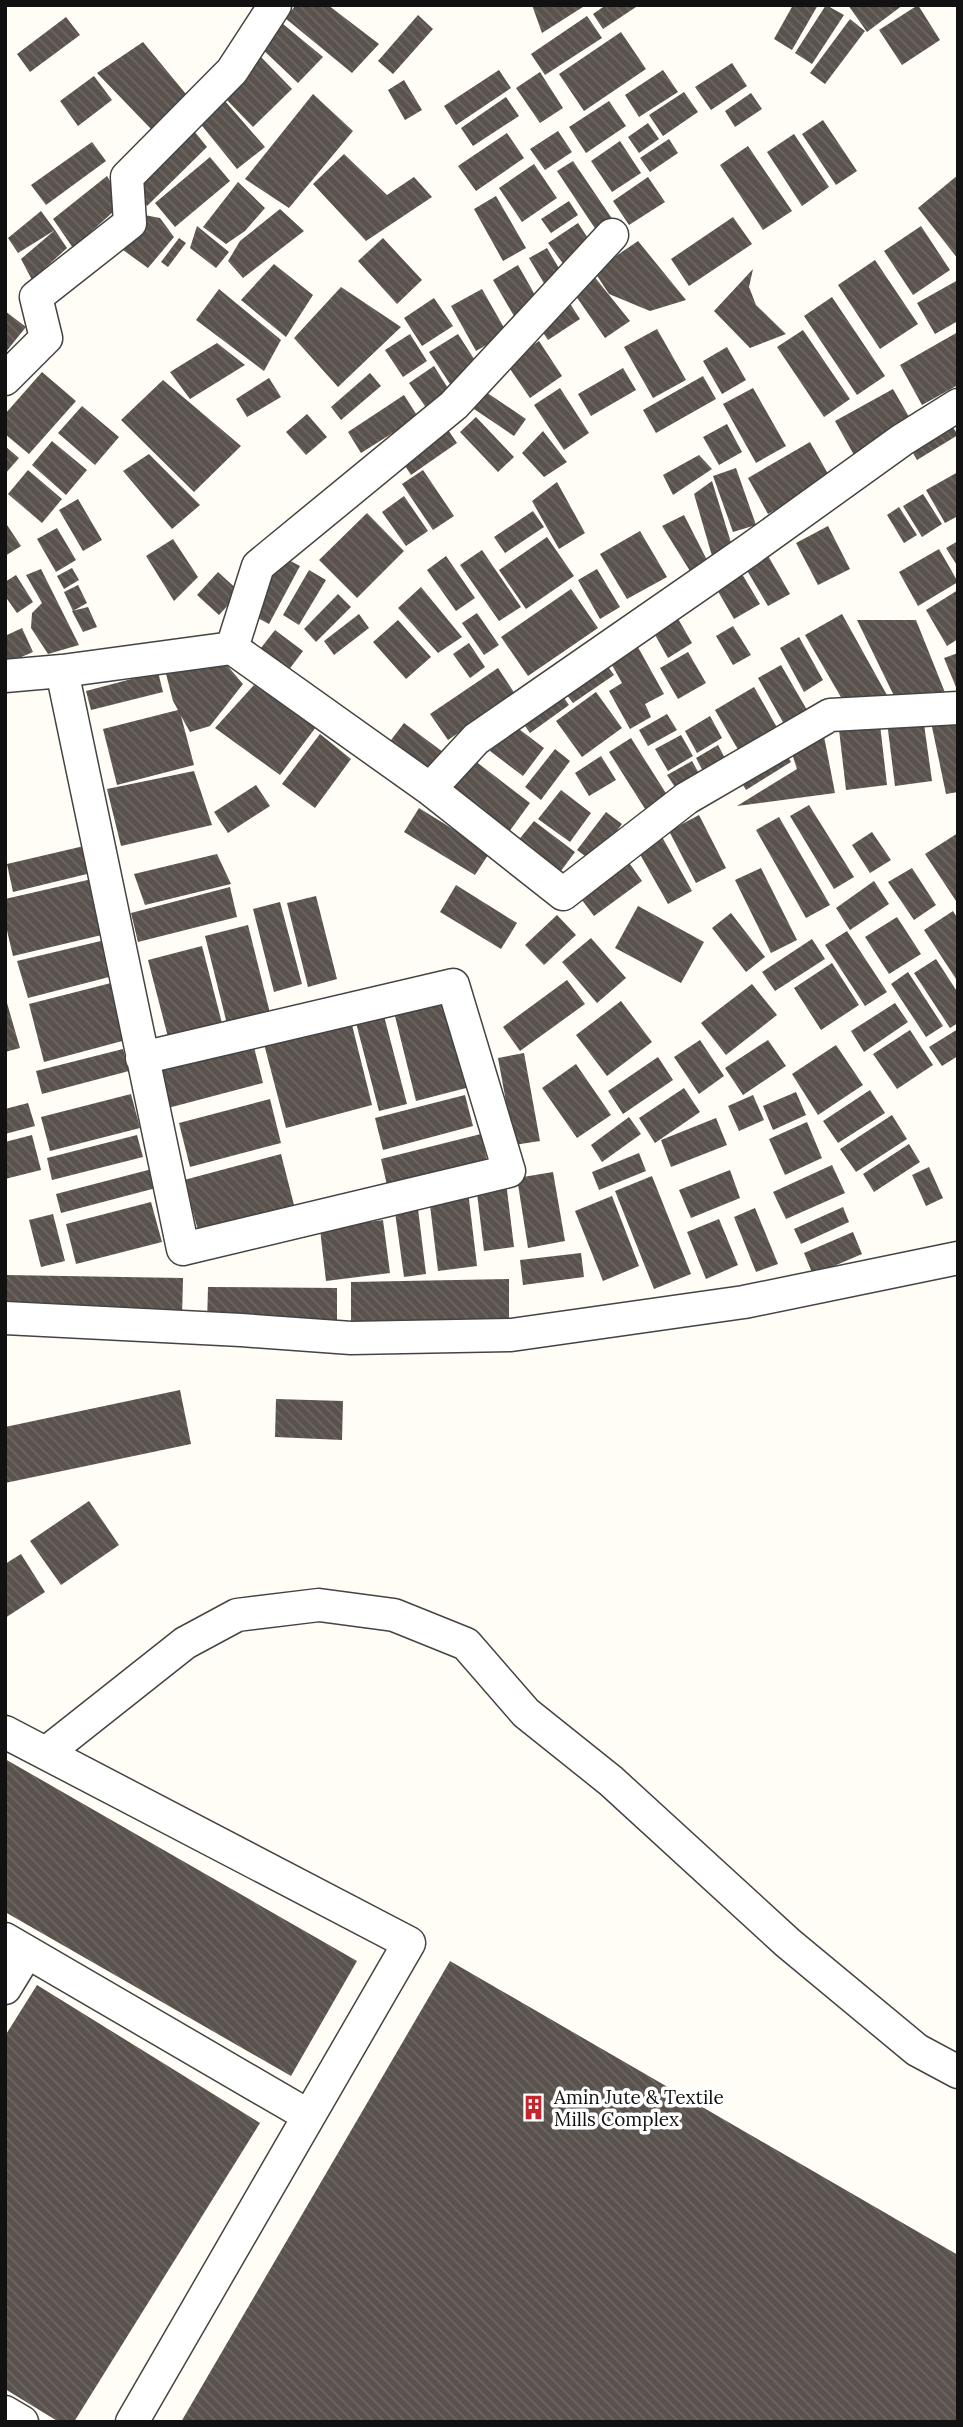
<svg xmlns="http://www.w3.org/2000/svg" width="963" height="2427" font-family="Lora,serif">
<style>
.building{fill:url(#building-back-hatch)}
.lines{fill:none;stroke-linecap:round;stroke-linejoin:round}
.minor-casing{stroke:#444;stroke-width:35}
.minor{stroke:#fff;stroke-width:32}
.labels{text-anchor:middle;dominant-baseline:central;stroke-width:7;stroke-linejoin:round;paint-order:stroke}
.poi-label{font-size:19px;fill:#111;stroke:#fff;text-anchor:start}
</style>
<defs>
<pattern id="building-back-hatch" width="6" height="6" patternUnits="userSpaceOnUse" patternTransform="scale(1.75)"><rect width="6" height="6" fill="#5a524d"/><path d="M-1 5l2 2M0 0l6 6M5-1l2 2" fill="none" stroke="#6d6662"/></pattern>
</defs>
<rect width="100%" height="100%" fill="#fffdf5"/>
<path class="building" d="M296,5H328L379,44L352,73L285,18Z
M532,5H586L542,33Z
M606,5H639L603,29L593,14Z
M793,5H818L792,50L774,39Z
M826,5L844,15L812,64L795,53Z
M848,5H903L867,32Z
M918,5L940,40L902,65L879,30Z
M418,15L433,29L393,74L378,61Z
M587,16L602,38L545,75L531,54Z
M66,17L80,35L30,72L17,54Z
M277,19L323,57L298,83L258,45Z
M850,19L865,31L825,84L810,73Z
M621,32L646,69L584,111L559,74Z
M143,42L186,94L152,130L97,73Z
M260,56L292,89L253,127L221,94Z
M732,63L747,86L711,110L695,87Z
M499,70L511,88L456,125L444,106Z
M663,70L678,92L639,117L625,95Z
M540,72L563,108L540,123L516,88Z
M94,76L112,100L78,126L60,101Z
M404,80L422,110L405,120L388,90Z
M684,92L698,112L663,136L649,115Z
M751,93L762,109L735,127L725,111Z
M313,94L353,131L289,208L245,179Z
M506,97L519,116L473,146L461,128Z
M225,101L265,147L237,169L199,122Z
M609,101L626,126L586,153L569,127Z
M823,120L857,171L836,185L802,134Z
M648,123L659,139L639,153L628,137Z
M190,126L207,147L147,206L133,182Z
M558,131L572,152L545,170L530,149Z
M507,133L524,158L476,191L458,166Z
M794,134L829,187L802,206L767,152Z
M669,139L678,153L650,172L640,158Z
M620,141L641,173L612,192L591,161Z
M92,142L106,161L46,205L31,185Z
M748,146L792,211L763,230L720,165Z
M344,154L387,195L414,177L432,197L366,241L313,184Z
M210,157L230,181L175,227L155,203Z
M573,161L615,223L598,233L557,171Z
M534,164L557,198L522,222L499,188Z
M958,175V259L918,208Z
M107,176L123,203L73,248L53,219Z
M648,177L665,202L629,225L613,201Z
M238,182L265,208L245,231L226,244L203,227Z
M496,196L526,248L503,261L474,209Z
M569,201L578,215L551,233L541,219Z
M280,209L304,231L243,278L228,261L240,241Z
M41,211L55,230L67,248L32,280L21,259L55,230L18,253L8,238Z
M139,214L160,218L174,237L148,268L116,245Z
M733,217L752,244L689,286L671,259Z
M578,223L593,246L564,265L548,243Z
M197,226L229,252L216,268L190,248Z
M921,226L950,270L913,295L884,251Z
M179,238L186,243L168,267L161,262Z
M383,238L422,280L397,304L358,261Z
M638,241L686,300L650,311L609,294L594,271Z
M547,248L563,275L545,285L529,258Z
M875,260L918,324L880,349L838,285Z
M274,264L313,295L286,337L241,300Z
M518,265L539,302L514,316L493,280Z
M753,269L749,287L756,305L786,334L750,348L714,311Z
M593,275L630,321L605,338L571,289Z
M958,280V321L935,334L917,303Z
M341,287L401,327L338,387L294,338Z
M219,289L281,340L264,371L196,320Z
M482,289L507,333L476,351L451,306Z
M832,297L885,376L857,395L804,316Z
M434,298L453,326L422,346L404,318Z
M567,299L580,319L548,340L535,321Z
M5,311L26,327L5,353Z
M657,329L686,380L653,398L624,347Z
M803,330L850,399L824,417L777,347Z
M958,332V385L922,405L900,365Z
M410,334L427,361L403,377L385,350Z
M458,334L478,365L450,384L429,352Z
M539,341L562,376L530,398L506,363Z
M217,343L245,365L190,399L170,372Z
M727,347L746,380L722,394L703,361Z
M434,366L451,393L427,409L409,383Z
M623,368L636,390L591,416L578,394Z
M42,372L76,401L29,454L5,434V414Z
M370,373L381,386L341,420L331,407Z
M703,376L716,399L656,433L643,410Z
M269,378L281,397L247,417L236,399Z
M163,380L241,446L194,492L121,420Z
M480,388L526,419L514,436L468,405Z
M560,388L589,433L564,450L534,405Z
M753,388L786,446L756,463L723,404Z
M893,389L912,422L854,455L835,421Z
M404,395L418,417L361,453L348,432Z
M82,406L119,437L95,465L58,433Z
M307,414L327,437L306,455L286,432Z
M476,417L514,457L498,472L460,432Z
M949,421L958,435L917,460L909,446Z
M444,424L457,443L411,475L398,455Z
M727,424L742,452L719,465L703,437Z
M543,431L567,462L544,477L522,453Z
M52,441L87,470L66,495L32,465Z
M810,442L831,479L768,514L748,478Z
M5,446L19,458L5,474Z
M149,454L200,505L172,529L123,471Z
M699,455L712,469L673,495L663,475Z
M736,468L756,525L733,532L713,476Z
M28,470L62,499L42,523L8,494Z
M423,470L454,516L433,530L402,484Z
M958,472V516L945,523L926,490Z
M712,481L733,549L712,556L694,494Z
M557,482L585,533L559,549L532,501Z
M923,494L942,524L922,537L903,506Z
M404,496L428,531L406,546L382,512Z
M78,499L102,540L83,551L59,510Z
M899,507L917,535L904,543L887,515Z
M533,511L544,527L505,553L494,537Z
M367,513L404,551L357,598L319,560Z
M684,515L707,560L690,571L662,526Z
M5,522L21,546L5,556Z
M828,526L850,569L818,585L796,543Z
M57,528L76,560L56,572L37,539Z
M640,531L667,577L627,599L600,554Z
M547,537L574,576L526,609L499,570Z
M173,539L198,577L174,601L146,556Z
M958,541V567L946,548Z
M939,549L958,582L918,606L899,572Z
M482,550L521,607L499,621L460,565Z
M767,554L790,594L768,606L745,567Z
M281,556L300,566L269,624L250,614Z
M446,556L475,598L456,611L427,570Z
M72,568L79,580L64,589L57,576Z
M41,569L79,645L48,654L31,628L32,613L42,603L26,575Z
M597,569L620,607L600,619L578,580Z
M309,570L326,580L299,625L283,615Z
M218,572L240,592L219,615L197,595Z
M742,574L760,604L734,619L716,588Z
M16,575L33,602L17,613L5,596V582Z
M78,585L87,603L73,611L64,592Z
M421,587L462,637L438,653L398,608Z
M571,589L598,628L528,676L501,637Z
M958,590V639L947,646L926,610Z
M338,594L351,607L316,642L304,629Z
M88,607L97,627L83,632L72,611Z
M673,610L692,643L668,658L649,624Z
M477,613L499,645L484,655L462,623Z
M359,614L369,628L334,655L324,641Z
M842,614L888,697L842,699L805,635Z
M398,620L431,657L406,679L373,642Z
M857,620H916L948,700L897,702Z
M733,626L751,655L733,665L716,636Z
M22,628L33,652L5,664V636Z
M275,630L303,651L285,675L257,653Z
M799,637L823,680L804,692L780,648Z
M634,640L664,694L645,704L651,717L630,729L609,691L622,683L607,656Z
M469,643L485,667L470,678L453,654Z
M688,652L706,683L678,699L660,668Z
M958,653V692L944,658Z
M219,656L243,684L210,726L190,732L181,716L194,765L117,785L103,729L178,710L173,701L165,670Z
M601,657L614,675L573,703L560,686Z
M781,665L807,710L784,724L758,678Z
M498,668L515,694L448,740L430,714Z
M158,672L163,692L91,710L86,691Z
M254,685L316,727L280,775L215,728Z
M754,687L779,731L740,753L715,710Z
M557,688L569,705L530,733L518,716Z
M596,692L622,728L582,757L556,721Z
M667,714L677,730L648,746L639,730Z
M710,716L722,738L697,753L685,731Z
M879,716L887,785L846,790L838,721Z
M923,717L932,781L895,786L887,722Z
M958,717V792L946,794L931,722Z
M404,723L447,755L427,780L385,748Z
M511,723L544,748L523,776L490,751Z
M822,726L835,793L737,806L797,769L788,741Z
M320,734L351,759L315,808L282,784Z
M681,735L693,756L668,771L655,749Z
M631,738L669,798L647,812L609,752Z
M718,745L726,760L704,773L696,758Z
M782,747L791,762L746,790L737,775Z
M555,749L570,761L541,800L525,787Z
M601,756L616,780L589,796L575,773Z
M470,757L530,803L506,836L445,790Z
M692,761L701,777L677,790L667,775Z
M194,771L212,825L121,846L107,789Z
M256,785L270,806L228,833L214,812Z
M561,790L591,813L570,842L538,819Z
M809,805L854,877L834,889L790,816Z
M419,808L490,852L475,875L404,832Z
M606,812L622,824L593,862L577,850Z
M699,815L726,868L696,883L669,831Z
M779,817L830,905L806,918L756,830Z
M534,821L575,852L555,879L513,847Z
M872,832L891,860L870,873L852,845Z
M958,833V904L925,854Z
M661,835L692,891L668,904L637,849Z
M84,846L91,873L13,892L7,864Z
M217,854L231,884L145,905L134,874Z
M625,857L642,881L594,916L576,892Z
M761,868L797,940L771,953L735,880Z
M912,868L936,905L914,920L888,882Z
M92,879L106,934L13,956L5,922V899Z
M874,881L889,904L850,930L836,908Z
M456,885L517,923L501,949L440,912Z
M230,887L237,917L138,942L131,913Z
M316,896L337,979L308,987L287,903Z
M280,902L302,984L274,992L253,909Z
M638,906L704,942L681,983L615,948Z
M953,911L958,919V982L924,930Z
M731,913L765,957L746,972L712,928Z
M557,915L576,935L544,965L525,945Z
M897,917L921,954L889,974L865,937Z
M248,925L270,1013L227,1024L205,936Z
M847,931L887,992L865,1006L825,945Z
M591,938L626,978L597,1003L562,962Z
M812,939L825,959L775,991L762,972Z
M105,940L113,976L28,998L17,961Z
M202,946L223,1027L169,1041L148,960Z
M936,959L958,993V1023L950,1028L914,973Z
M832,963L859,1005L821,1030L794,988Z
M908,972L943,1026L926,1037L891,984Z
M567,980L585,1004L520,1051L503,1027Z
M111,983L126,1040L44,1062L29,1004Z
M752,984L777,1015L726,1055L701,1023Z
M5,996L20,1048L5,1052Z
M447,999L470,1087L416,1101L394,1012Z
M621,1001L652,1042L607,1076L576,1035Z
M895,1003L908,1022L864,1052L851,1031Z
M383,1012L407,1104L379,1111L355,1019Z
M351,1021L372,1105L286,1128L264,1044Z
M958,1029V1056L942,1066L929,1047Z
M910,1030L933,1065L897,1089L873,1054Z
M252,1039L263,1083L168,1108L157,1064Z
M700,1040L724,1076L699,1094L674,1057Z
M768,1040L786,1066L743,1095L725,1068Z
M836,1045L863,1085L818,1115L792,1074Z
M123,1049L129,1071L42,1094L36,1071Z
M524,1053L540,1141L514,1145L498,1058Z
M658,1057L673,1080L623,1114L608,1091Z
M576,1064L611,1115L577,1138L542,1088Z
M684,1088L700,1112L655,1143L639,1118Z
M870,1090L885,1113L838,1143L823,1121Z
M796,1092L806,1115L773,1130L763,1106Z
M131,1094L140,1128L50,1151L41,1117Z
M465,1095L473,1126L383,1150L375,1118Z
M753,1095L764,1120L739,1131L728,1106Z
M270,1099L281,1143L190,1167L179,1123Z
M28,1103L35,1126L5,1134V1109Z
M892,1115L907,1139L856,1172L840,1149Z
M629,1117L641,1134L602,1162L591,1145Z
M716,1118L727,1145L671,1167L661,1140Z
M807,1122L822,1158L785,1175L769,1139Z
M481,1134L489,1169L389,1194L381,1159Z
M32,1135L41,1170L5,1179V1142Z
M137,1135L143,1157L52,1180L47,1158Z
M909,1144L920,1162L874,1192L863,1174Z
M639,1153L646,1171L599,1190L592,1172Z
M281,1154L295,1209L199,1234L184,1180Z
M832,1165L845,1193L786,1219L773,1192Z
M929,1167L943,1198L926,1206L912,1175Z
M152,1169L156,1188L61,1213L56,1194Z
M730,1170L740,1198L691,1218L679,1190Z
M553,1172L565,1241L528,1248L517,1178Z
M652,1176L691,1274L654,1289L615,1191Z
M506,1182L514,1247L484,1251L476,1185Z
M468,1191L477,1266L438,1271L429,1197Z
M612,1196L639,1266L603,1281L575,1211Z
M151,1202L162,1242L76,1264L66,1224Z
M843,1207L849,1222L801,1244L794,1229Z
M755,1208L778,1264L756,1272L734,1217Z
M418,1209L426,1274L404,1277L395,1212Z
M53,1214L65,1261L41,1267L29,1220Z
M719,1219L738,1265L706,1279L687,1232Z
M383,1220L390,1273L326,1281L320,1229Z
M853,1232L862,1254L813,1275L804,1253Z
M581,1253L584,1277L523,1285L520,1260Z
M5,1275L183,1278L182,1318L5,1315Z
M509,1279V1333L351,1336V1282Z
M208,1287L337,1288V1327L207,1325Z
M180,1390L191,1444L5,1483V1427Z
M276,1399L343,1401L342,1440L275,1437Z
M89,1501L119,1545L61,1585L30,1541Z
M21,1554L45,1592L5,1618V1564Z
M5,1759L357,1961L291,2076L5,1912Z
M450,1961L958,2255V2422H181Z
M37,1985L260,2123L74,2422H59L5,2389V2036Z"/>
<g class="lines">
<defs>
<path id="minor" d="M612,235L454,405L258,566L232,648L430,789L563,894L687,798L830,715L958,708
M5,379L46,338L36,297L130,223L127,177L232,71L275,5
M62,671L183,1249L509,1171L453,985L142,1058
M5,676L62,671L232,648
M430,789L476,739L749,550L902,440L958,405
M5,1318L241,1330L351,1338L511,1335L744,1302L958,1258
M5,1732L409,1943L132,2422
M46,1753L185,1643L237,1615L319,1605L394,1615L466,1644L526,1713L611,1781L788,1943L917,2050L958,2072
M5,1939L309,2116
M5,1988L27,1952
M5,2412L22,2422"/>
</defs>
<use href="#minor" class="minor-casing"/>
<use href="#minor" class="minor"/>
</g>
<defs>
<symbol id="building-bare" viewBox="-9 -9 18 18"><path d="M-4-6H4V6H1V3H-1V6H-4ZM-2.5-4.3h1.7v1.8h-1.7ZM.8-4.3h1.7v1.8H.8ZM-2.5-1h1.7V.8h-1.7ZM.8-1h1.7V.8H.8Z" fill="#c4262e" stroke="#fff" stroke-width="2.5" paint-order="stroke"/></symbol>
</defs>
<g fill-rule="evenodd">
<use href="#building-bare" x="516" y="2090" width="35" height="35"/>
</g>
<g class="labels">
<g class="poi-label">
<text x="554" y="2097">Amin Jute &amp; Textile<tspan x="554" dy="22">Mills Complex</tspan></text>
</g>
</g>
<rect width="963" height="2427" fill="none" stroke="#111111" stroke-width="14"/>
</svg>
